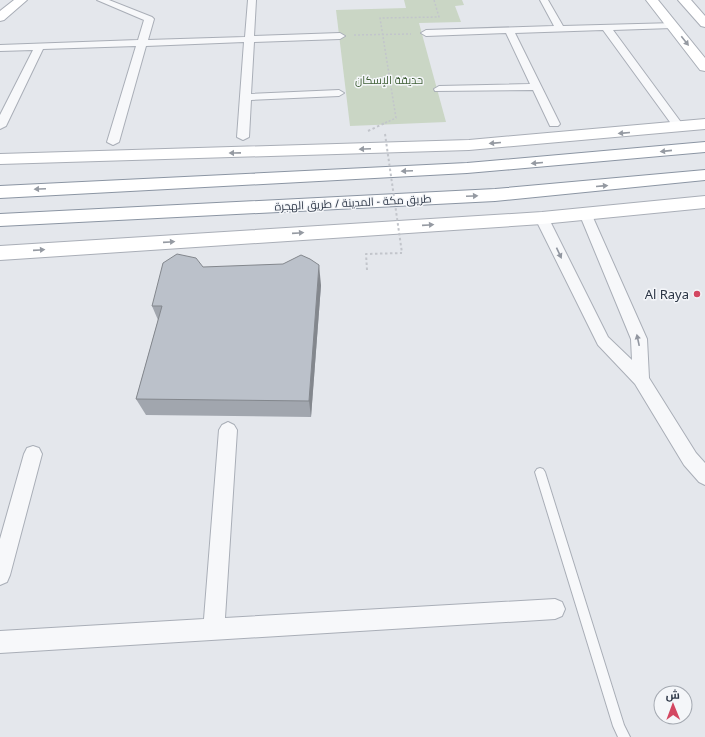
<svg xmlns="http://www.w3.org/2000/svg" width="705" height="737" font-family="'Noto Sans',Cairo,sans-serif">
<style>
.green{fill:#cad6c5}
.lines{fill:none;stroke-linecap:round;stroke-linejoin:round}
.lane-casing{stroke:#a9aeb7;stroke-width:2}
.street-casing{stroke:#a9aeb7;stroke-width:2}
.secondary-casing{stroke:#a9aeb7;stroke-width:2}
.highway-casing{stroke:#8b95a3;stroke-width:2}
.path-far1{stroke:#c2c5cb;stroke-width:1.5;stroke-dasharray:2 2;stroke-linecap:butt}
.path{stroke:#c2c5cb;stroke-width:2;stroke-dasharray:2.5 2.5;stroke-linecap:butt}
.lane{fill:#f7f8fa;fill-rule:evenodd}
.street{fill:#f7f8fa;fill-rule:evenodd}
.secondary{fill:#fff;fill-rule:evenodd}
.highway{fill:#fff;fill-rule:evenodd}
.path-bridge{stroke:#c2c5cb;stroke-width:2;stroke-dasharray:2.5 2.5;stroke-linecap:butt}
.wall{fill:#a1a6ae}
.shaded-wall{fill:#83878d}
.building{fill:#bbc1ca;stroke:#83878d}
.oneway{fill:#959aa2}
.oneway2{fill:#9196a0}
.poi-dot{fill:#d34761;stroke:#f4f6f9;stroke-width:1.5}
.labels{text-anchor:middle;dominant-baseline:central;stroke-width:3;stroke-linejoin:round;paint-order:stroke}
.far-park-label{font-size:11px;fill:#416138;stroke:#f4f6f9}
.far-street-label{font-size:11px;fill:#2b3545;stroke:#f4f6f9}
.poi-label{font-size:13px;fill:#2b3545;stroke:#f4f6f9;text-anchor:end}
</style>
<rect width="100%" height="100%" fill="#e4e7ec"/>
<path class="green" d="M404,0H462L464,5L455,6L461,22L419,23L446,122L350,126L336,10L406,8Z"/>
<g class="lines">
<defs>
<path id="lane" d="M540,468L543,469L545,472L624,725L630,737H618L613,726L535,472L537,469Z"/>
<path id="street" d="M97,0H109L152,17L154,19L148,40L245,37L248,0H256L254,36L340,33L345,36L340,39L254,42L251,94L339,90L344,93L339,96L251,100L249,137L243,140L237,137L244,42L146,46L119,142L113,145L107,142L136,46L43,49L6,126L0,129V115L33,50L0,51V45L138,40L144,20Z
M540,0H548L563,26L675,23V27L672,28L613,30L683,125L685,127L683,129H675L603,30L515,33L560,124L558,126H550L533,90L435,91L434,89L439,86L530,84L506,33L426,36L421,33L426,30L554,26Z
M585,209L590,210L591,213L647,339L649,378L696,453L705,463V485L699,482L684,465L635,384L598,345L535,218L537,215H547L608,337L632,360L631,339L579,213L580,210Z
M228,422L234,425L237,430L225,618L555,599L562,602L565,609L562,616L555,619L0,653V631L204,619L219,430L222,425Z
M33,446L39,448L42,454L10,575L7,582L0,585V539L24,454L27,448Z"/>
<path id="secondary" d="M14,0H27L4,20L0,21V11Z
M646,0H658L705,58V71L700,70Z
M678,0H691L705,16V27L701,26Z
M705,119V129L469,150L0,164V154L469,140Z
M705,196V208L542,224L0,260V246L542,212Z"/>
<path id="highway" d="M705,142V152L467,173L0,198V186L467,163Z
M705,170V180L495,201L0,226V214L495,189Z"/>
</defs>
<use href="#lane" class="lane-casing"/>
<use href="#street" class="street-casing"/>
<use href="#secondary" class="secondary-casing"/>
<use href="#highway" class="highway-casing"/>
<path class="path-far1" d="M354,35L411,34
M385,123L396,118L380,18L439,17L434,0"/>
<path class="path" d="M368,131L387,122
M367,270L366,254L402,253"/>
<use href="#lane" class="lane"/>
<use href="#street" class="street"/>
<use href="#secondary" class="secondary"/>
<use href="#highway" class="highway"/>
<path class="path-bridge" d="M385,134L402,253"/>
</g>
<path class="wall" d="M203,267L321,285L311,417L146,415L136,399L158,320L152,306Z"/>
<path class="shaded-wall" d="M319,265L321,285L311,417L309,401Z"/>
<path class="building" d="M177,254L196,258L203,267L283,264L301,255L310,259L319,265L309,401L136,399L162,306H152L163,263Z"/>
<defs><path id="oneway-solid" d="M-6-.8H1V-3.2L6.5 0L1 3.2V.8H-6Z"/></defs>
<g class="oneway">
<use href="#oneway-solid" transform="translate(685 41) rotate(52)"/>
<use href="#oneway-solid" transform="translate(624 133) rotate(175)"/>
<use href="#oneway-solid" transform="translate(495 143) rotate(175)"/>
<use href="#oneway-solid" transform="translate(365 149) rotate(178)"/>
<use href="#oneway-solid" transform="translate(666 151) rotate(174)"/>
<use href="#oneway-solid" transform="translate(235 153) rotate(179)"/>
<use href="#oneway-solid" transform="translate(537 163) rotate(175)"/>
<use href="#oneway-solid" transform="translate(407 171) rotate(178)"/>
<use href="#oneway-solid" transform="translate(602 186) rotate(-5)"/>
<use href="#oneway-solid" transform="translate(40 189) rotate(177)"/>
<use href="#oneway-solid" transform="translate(472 196) rotate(-3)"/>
<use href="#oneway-solid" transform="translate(428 225) rotate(-4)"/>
<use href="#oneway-solid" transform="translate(298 233) rotate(-4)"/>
<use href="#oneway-solid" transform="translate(169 242) rotate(-4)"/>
<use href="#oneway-solid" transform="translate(39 250) rotate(-4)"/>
</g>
<g class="oneway2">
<use href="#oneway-solid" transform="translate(559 253) rotate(65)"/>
<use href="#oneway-solid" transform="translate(638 340) rotate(-102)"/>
</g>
<circle class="poi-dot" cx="697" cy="294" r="4"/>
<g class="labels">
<g class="far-park-label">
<text x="389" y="79">حديقة الإسكان</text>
</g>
<g class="far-street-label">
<text transform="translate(353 202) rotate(-3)">طريق مكة - المدينة / طريق الهجرة</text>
</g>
<g class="poi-label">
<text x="689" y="294">Al Raya</text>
</g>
</g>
<g transform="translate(673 705) rotate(359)"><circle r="19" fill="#f4f6f9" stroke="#a4a9b1"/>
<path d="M0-3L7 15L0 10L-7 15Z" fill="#d34761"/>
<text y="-6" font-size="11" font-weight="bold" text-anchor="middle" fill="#2b3545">ش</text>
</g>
</svg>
